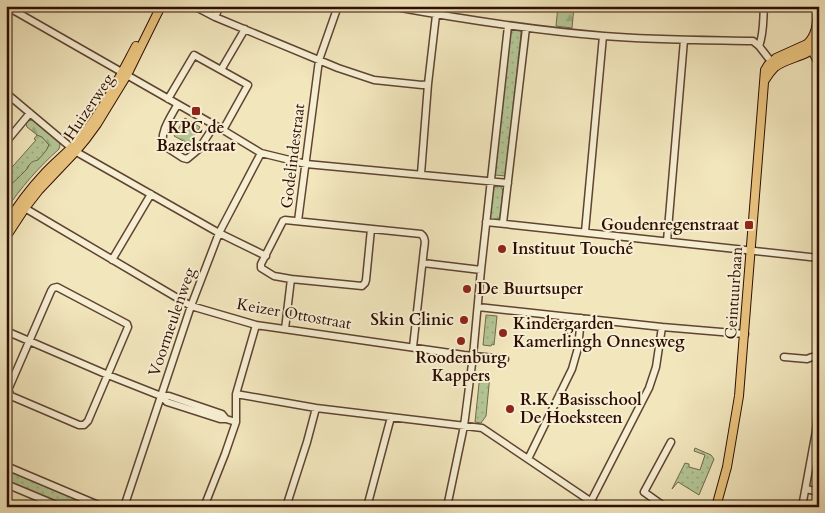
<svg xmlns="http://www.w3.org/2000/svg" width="825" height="513" font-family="Cardo,serif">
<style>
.grass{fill:url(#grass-dots);stroke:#716a4c}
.forest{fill:url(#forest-firs);stroke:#716a4c}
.park{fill:url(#park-crowns);stroke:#716a4c}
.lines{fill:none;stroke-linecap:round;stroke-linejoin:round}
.minor-casing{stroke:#5f4431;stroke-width:9}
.major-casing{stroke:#2e0e02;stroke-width:10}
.minor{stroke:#f7efd4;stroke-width:6}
.major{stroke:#e9c37e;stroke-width:8}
.poi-dot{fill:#8f2418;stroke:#f7efd4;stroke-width:2}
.labels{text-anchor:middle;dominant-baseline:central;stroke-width:4;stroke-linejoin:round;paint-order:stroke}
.street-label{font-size:16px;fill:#2e0e02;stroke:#f7efd4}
.poi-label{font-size:16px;font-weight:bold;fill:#2e0e02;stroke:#f7efd4;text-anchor:start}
</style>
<defs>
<pattern id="grass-dots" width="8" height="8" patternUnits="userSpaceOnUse" patternTransform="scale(1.25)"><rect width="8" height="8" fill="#b4c696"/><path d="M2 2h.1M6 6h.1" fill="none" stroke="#9ba980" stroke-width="1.8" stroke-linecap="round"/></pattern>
<pattern id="forest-firs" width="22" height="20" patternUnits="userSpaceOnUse" patternTransform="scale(1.25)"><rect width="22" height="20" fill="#b4c696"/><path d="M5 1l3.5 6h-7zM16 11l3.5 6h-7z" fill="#9ba980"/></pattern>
<pattern id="park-crowns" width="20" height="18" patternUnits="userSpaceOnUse" patternTransform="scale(1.25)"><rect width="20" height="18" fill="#b4c696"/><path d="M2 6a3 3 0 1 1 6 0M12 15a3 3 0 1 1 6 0" fill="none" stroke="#9ba980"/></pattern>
</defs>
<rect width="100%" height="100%" fill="#f2e6bd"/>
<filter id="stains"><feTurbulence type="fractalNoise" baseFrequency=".004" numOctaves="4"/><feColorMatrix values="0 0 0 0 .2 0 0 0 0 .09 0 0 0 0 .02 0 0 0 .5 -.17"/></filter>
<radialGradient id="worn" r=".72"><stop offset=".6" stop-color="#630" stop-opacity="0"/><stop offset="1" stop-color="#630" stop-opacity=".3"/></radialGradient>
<path class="grass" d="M511,30L521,31V34L506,176L495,175Z
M37,135C43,137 46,140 49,145C48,150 41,158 37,161C35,163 31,163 29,165C27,167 27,170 25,172C19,177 13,183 7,189L6,174L36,140L34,139Z
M497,186H500L503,190L500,217L497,221C492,221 490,219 489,215L492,191L493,188Z
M486,315L497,316L494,345L492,344L491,346L483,345Z
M480,374L490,375L486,416L481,423L475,422Z
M695,448L711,455L714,459L699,495L678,482L672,489L685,463L689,464V467L700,470L705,455L694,451Z
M6,468L81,500L84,502V507H67L6,481Z"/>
<path class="forest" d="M558,6H574L572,28L556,26Z
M32,120L34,121L59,142L60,145L59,149C39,167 21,187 6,210V189C13,183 19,177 25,171C28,169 28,166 30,164C32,161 35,161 38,160C42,155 47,151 49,145L42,137L37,135L27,127L26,124L28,121Z"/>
<path class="park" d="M185,118L200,127L189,144L174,136Z"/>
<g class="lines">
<defs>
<path id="minor" d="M6,6L223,130L261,153L306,164L508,183
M194,6L215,17L338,68L374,80L422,85L428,84
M390,6C461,19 532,30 604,36C654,40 703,40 753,41L759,46L773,64
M215,17L220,6
M759,46C764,34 763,19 764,6
M809,46L819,65
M221,70L245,29
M6,93L68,145L80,154L219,233L266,256
M168,99L194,55L248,85L223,130
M177,105C171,117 160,131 163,145L183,158L187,159L199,149L214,126
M6,142L30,113
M421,174L428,84L436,15
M23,207L191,306L256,325L464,355L505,359
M298,221L319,60L338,6
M486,222L819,258
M503,223L526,28
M585,232L603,36
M667,241L684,40
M112,260L151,194
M423,263L481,270
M291,279L362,286L365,283L366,280L371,229
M57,287L127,324L128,327L88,421L84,425H79L11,396L8,390L51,291L53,288Z
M478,307L662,327L745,334
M285,329L291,279L274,276L261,268V264L283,221L285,220L421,234C426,238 425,243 424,249L413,347
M6,331L108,375L161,396L167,402L220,419H226
M784,357L807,359L812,357L819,358
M236,394L316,408L482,428L599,507
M161,396H169L222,414L226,419L236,422
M528,459L572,369L578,348L581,318
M6,466L103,507
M6,484L61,507
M806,489L819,492
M124,507L191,306L219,233L261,153
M204,507L225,454L236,422V394L256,325
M286,507L307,442L316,408
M367,507L391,417
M447,507L464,426L473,356L481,270L508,26
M588,507L649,388L656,367L662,327
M665,507L644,492L671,442
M802,507L816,431L819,400"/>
<path id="major" d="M765,80C768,75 771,71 775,67C788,57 810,57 819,42
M6,225C17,206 30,189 45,173C57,160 72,149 83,135C104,108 120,76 136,46
M6,237L25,208L39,190L76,151L86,139L97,124L127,75L161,6
M716,507L727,467L739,396L765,70L768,65L776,58L807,44C818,34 817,20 818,6"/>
</defs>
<use href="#minor" class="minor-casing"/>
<use href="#major" class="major-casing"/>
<use href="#minor" class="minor"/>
<use href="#major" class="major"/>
</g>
<g class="poi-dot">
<rect x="191" y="106" width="10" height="10" rx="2.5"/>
<rect x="744" y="220" width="10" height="10" rx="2.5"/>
<circle cx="502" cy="249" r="5"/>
<circle cx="467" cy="289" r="5"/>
<circle cx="464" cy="320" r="5"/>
<circle cx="503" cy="333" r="5"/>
<circle cx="461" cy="341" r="5"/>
<circle cx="510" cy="409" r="5"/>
</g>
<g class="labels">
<g class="street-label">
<text transform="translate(89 107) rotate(-56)">Huizerweg</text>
<text transform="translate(293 156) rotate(-83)">Godelindestraat</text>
<text transform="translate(734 293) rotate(-86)">Ceintuurbaan</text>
<text transform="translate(294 314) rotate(10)">Keizer Ottostraat</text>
<text transform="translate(172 322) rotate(-71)">Voormeulenweg</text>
</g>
<g class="poi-label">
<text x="196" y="128" text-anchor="middle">KPC de<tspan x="196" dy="18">Bazelstraat</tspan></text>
<text x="739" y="225" text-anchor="end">Goudenregenstraat</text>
<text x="512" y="249">Instituut Touché</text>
<text x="477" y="289">De Buurtsuper</text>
<text x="454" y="320" text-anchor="end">Skin Clinic</text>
<text x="513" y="324">Kindergarden<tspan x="513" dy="18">Kamerlingh Onnesweg</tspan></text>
<text x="461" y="358" text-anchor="middle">Roodenburg<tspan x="461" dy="18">Kappers</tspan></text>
<text x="520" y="400">R.K. Basisschool<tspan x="520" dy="18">De Hoeksteen</tspan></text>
</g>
</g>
<rect width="825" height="513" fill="none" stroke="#f2e6bd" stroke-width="25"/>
<rect x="8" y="8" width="810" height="498" fill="none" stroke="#2e0e02" stroke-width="2.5"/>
<rect x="12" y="12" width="800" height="488" fill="none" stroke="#2e0e02"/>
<rect width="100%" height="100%" filter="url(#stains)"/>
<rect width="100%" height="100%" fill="url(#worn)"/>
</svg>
